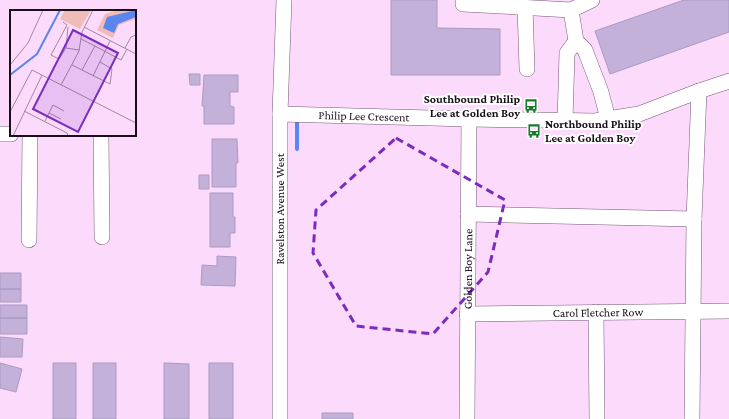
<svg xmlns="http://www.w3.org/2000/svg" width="729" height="419" font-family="'Crimson Pro',serif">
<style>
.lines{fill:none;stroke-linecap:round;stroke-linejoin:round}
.stream{stroke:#5c86ef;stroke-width:4}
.building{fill:#c3b1d9;stroke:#ab9ac0}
.minor-casing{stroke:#755876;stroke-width:16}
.minor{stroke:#fff;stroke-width:15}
.marked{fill:none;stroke:#7b2cbf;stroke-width:3;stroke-dasharray:8 5;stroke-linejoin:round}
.labels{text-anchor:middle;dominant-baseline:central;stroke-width:4;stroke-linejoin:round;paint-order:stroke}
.poi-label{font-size:12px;font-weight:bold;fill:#190e19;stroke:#fff;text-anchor:end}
.street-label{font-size:12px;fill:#190e19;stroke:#fff}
.inset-river{fill:none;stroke:#5c86ef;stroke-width:2}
.inset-road{fill:none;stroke:#a188a1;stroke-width:1}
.view{fill:#7b2cbf;fill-opacity:0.15;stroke:#7b2cbf;stroke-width:2}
.inset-edge{fill:none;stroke:#190e19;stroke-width:2}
</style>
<rect width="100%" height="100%" fill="#fcdafc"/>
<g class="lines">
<path class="stream" d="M297,149V121"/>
</g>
<path class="building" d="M391,0H437V28L500,29V75H391Z
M684,0H729V32L610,74L595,31Z
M189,74H200V85H190Z
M204,75H238V92H230V106L234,107V124H204V106H202Z
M212,139H237L238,163H236V187H212Z
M199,175H209V189H199Z
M210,193H233V217H235V233H230V247H210Z
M217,256L236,257L235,286L201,285L202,265L217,266Z
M0,273H21V289H0Z
M0,289H21V302H0Z
M0,305H27V318H0Z
M0,318H27V334H0Z
M0,337L23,339L22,357H0Z
M0,363L22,369L16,392L0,388Z
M53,363H76V419H53Z
M93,363H116V419H93Z
M164,363L189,364V419H164Z
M209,363H233V419H209Z
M322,413H353V419H322Z"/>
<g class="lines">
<defs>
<g id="minor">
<path d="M463,0V4L571,10L592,0"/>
<path d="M525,7L527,69"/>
<path d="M571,10L576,41L585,50L601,92L608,119"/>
<path id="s1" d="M280,114L469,119L595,121L639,114L699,91L729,81"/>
<path d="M565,121L567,53L576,41"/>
<path d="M0,134H11"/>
<path d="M101,135L102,237"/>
<path d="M468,214L694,219L699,91"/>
<path d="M29,240L30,135"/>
<path d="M596,312L597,419"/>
<path id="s2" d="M467,314L729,311"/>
<path d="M280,419V114L284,0"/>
<path id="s3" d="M467,419L469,119"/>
<path d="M692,419L694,219"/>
</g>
</defs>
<use href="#minor" class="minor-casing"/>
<use href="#minor" class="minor"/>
</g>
<path class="marked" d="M396,138L505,200L488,272L433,334L356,326L313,253L316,210Z"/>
<defs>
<symbol id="bus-bare" viewBox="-9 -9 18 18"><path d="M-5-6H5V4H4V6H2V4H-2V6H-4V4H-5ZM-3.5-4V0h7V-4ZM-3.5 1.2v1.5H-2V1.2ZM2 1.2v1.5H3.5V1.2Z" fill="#17792a" stroke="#fff" stroke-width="2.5" paint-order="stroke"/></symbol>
</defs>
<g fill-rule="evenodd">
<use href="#bus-bare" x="521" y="96" width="20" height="20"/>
<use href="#bus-bare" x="524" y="121" width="20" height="20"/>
</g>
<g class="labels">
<g class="poi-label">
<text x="520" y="99">Southbound Philip<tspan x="520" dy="14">Lee at Golden Boy</tspan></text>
<text x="545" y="124" text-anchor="start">Northbound Philip<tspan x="545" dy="14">Lee at Golden Boy</tspan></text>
</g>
<g class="street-label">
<text stroke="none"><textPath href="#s1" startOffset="84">Philip Lee Crescent</textPath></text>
<text transform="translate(280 209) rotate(-90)">Ravelston Avenue West</text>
<text stroke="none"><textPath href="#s3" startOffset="150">Golden Boy Lane</textPath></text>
<text stroke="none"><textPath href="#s2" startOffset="131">Carol Fletcher Row</textPath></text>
</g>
</g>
<g transform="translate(10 10)">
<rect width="126" height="126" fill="#fcdafc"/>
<path d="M55,0H81L70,19L50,9ZM108,0H126V9L109,15L103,28L87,20L95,4Z" fill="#f1bcb7"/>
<path d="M126,0V7L108,14L104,23L93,18L97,7Z" fill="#5c86ef"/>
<path class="inset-river" d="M0,65L27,44L50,0"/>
<path class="inset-road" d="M53,12L57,15L41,45L49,49L56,38L58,17M74,17L126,44M71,29L85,36L72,60M85,36L111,50L117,39M56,38L69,40M115,38L121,27L126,25M126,49V88M0,55L18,33L33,0M62,55L100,74L102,59L90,52M83,66L100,31M51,75L69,41L72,22L83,0M14,101L57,123L58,126M0,102L22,60L126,113M39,103L51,109M35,111L43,95L54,101M3,126L32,65"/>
<path class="view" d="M63,20L108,43L68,122L23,99Z"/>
<rect width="126" height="126" class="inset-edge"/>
</g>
</svg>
